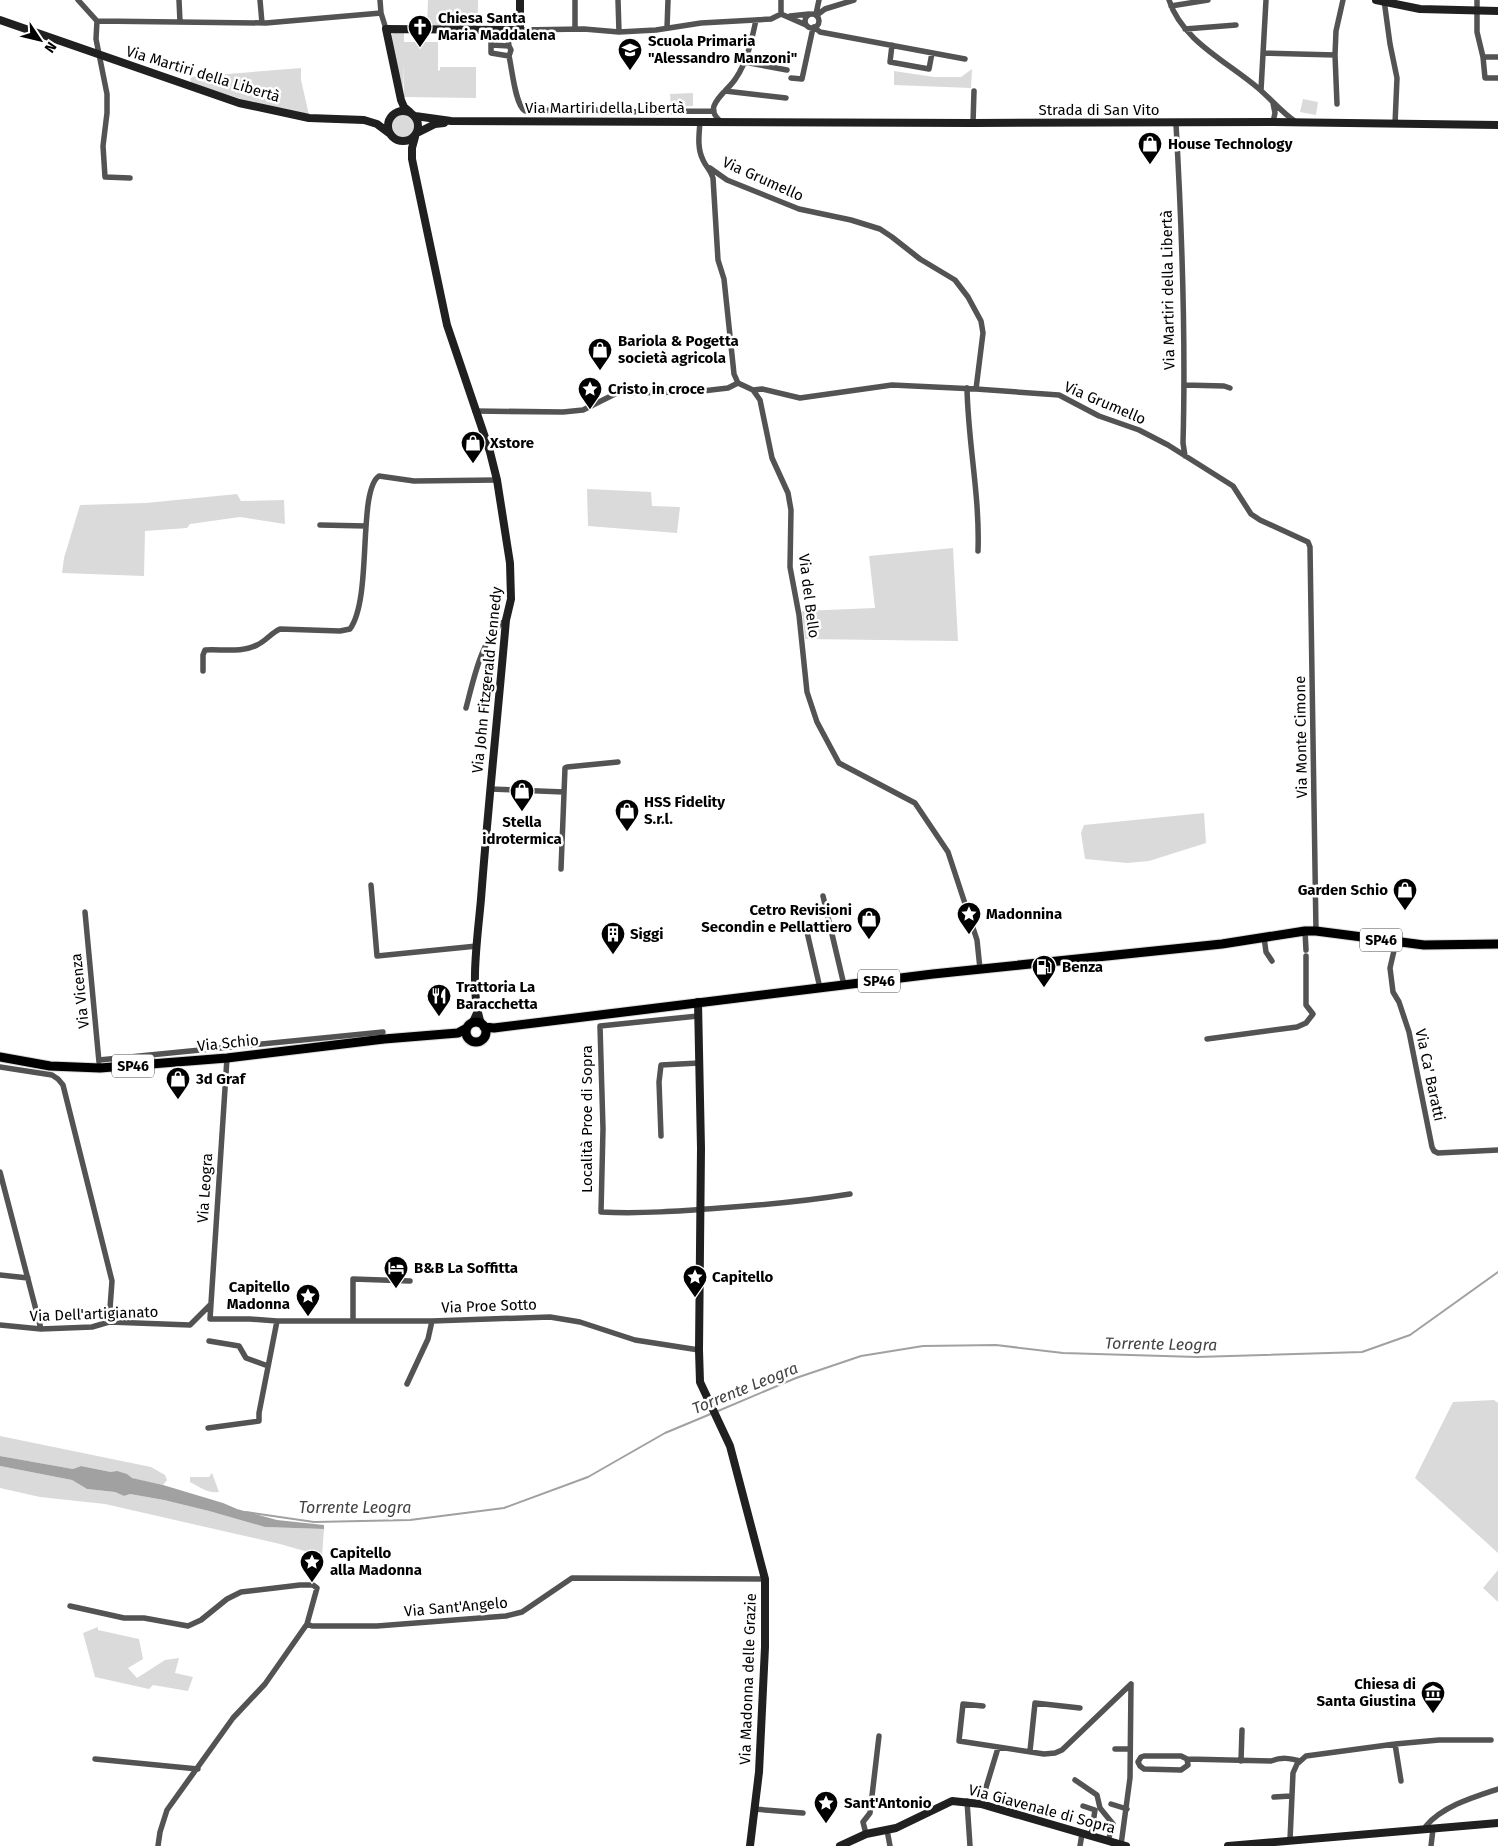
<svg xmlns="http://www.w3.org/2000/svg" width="1498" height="1846" font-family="'Fira Sans',sans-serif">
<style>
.green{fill:#dadada}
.water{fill:#a1a1a1}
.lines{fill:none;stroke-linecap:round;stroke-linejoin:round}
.stream{stroke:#a1a1a1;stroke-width:2}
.primary-casing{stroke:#dbdbdb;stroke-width:11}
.street{stroke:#535353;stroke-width:5.5}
.secondary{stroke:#202020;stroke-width:8}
.primary{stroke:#000;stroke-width:9}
.labels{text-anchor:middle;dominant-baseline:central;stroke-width:5;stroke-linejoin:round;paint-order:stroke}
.shield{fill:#fff;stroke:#4c4c4c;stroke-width:1}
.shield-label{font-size:14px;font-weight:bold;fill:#000}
.poi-label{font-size:15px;font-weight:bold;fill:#000;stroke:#fff;text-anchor:start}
.street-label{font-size:15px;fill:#000;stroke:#fff}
.water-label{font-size:16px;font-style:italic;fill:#424242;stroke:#fff}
</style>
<rect width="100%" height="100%" fill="#fff"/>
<path class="green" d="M428,0H478V28H427Z
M395,32H404V42H438V71L440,70V67H476V98L404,97V63L403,96L390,36Z
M301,68V80L309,115L272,109L191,83L190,77Z
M972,69L971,88L894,85V71L934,77H961Z
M693,93V106L671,107L670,94Z
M1303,99L1318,102L1316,115L1300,112Z
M391 126a12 12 0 1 1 24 0a12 12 0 1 1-24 0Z
M587,489L651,492L652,506L680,507L677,533L588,526Z
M237,494L241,501L284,500L285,524L240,517L190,524L187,528L145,531L144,576L62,573L64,558L80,505L146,503Z
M953,548L958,641L805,639L802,611L875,608L869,556Z
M1204,813L1206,843L1149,861L1127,863L1085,859L1081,833L1084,825Z
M1494,1400L1498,1403V1553L1415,1478L1453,1402Z
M0,1436L151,1467L165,1475L167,1480L163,1485L131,1478L127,1474L111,1472L81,1466L73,1469L0,1456Z
M0,1466L72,1480L87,1489L115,1492L124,1496L130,1494L164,1500L209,1511L265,1527L324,1529L322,1556L280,1544L105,1504L40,1497L0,1488Z
M212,1473L219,1492C208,1494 200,1487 190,1482V1477H209Z
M1498,1570V1602L1483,1588Z
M98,1627V1630L139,1639L143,1659L128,1668L137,1678L165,1660L179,1658L175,1673L193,1677L188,1691L153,1685L149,1689L95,1677L83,1633Z"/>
<path class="water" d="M0,1456L73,1469L81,1466L111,1472L117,1471L127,1474L132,1478L163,1485L223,1503L237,1509L277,1520L324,1525V1529L265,1527L209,1511L164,1500L130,1494L124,1496L115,1492L87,1489L72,1480L0,1466Z"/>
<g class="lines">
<path class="stream" d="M718,1411L796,1378L861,1356L923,1346L996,1345L1063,1353L1197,1357L1362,1352L1410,1335L1498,1272
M246,1512L314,1522L410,1520L504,1508L588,1477L665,1433L713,1413"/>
<defs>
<path id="primary" d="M466 1032a10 10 0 1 1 20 0a10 10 0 1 1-20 0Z
M484,1027L494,1028L933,974L1222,944L1305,931H1316L1424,945L1498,944
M0,1057L50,1066L100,1068L227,1058L384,1039L458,1033L467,1028"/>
</defs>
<use href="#primary" class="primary-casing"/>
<path class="street" d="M78,0L97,21
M179,0L180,22
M260,0L262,23
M380,0L381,13L386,29
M575,0V29
M618,0L619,32
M1169,0C1182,41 1228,62 1258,88C1271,99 1282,113 1296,122
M1384,0L1390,44L1397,78L1395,124
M1477,0V32L1483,57L1485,78H1498
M1171,6L1208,0
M805 21a7 7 0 1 1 14 0a7 7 0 1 1-14 0Z
M781,14L806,25
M816,14L819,0
M817,15L825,9L854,0
M790,16L809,14
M97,21L266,23L381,13
M97,21L96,39L107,94V113L103,146L105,177L130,178
M814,27L820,32L965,59
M667,28L668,0
M1185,29L1236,25
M507,30L509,46L511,50L509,56C512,68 515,105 525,111L594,109L603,112L714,111
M520,30L584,29L619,32L656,30L701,23L771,19L781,14V0
M892,45L890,62L929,69L932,53
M509,46L492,45L491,47V53L509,56
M491,47V30
M1263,53L1335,55
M1483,57H1498
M744,62L787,70
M791,78L802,79L813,28
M1261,90L1266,0
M725,91L786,98
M1273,103L1275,113L1273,122
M1337,104L1335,55L1336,31L1343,0
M700,122C699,135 697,148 703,160C706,167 710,169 713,178L718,260L724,279L734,374L738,383L753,390L760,400L772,458L788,493L791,510L790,567L799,615L807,692L817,722L839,763L915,803L948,852L977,940L980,969
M721,122C716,117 712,113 714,106C718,95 730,88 736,78C747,62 752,39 756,20
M973,123L974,91
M1176,124C1182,230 1186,337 1183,443L1185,456
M710,168L727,180L799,209L851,220L880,229L892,237L920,259L955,280L968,297L981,321L983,333L976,389
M1184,385L1224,386L1230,388
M967,388C968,443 980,496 978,551
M753,390L762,389L800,398L892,385L976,389L1059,395L1099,416L1139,430L1168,445L1233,486L1251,514L1260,520L1308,542L1310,547L1316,931
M475,411L563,412L583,410L617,393L694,392L728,388L738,383
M320,525L366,526
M203,671V655L205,650C221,649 243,653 257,645C266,641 271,633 280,629L340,631L350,629C373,597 357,491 379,476L414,481L497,480
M466,708C473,682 482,635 506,620
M490,789L564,792
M561,869L565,768L567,767L618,762
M371,885L377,956L477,946
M823,896L844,985
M85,912L99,1062
M1305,931L1306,950
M807,932L820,988
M1264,937L1266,952L1272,961
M1396,942L1390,968L1393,992L1399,1002L1409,1032L1432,1147L1434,1151L1438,1153L1498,1150
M698,1016L600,1026L603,1129L601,1212C641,1214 681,1211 720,1208C764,1205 807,1201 850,1194
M1207,1039L1297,1027L1306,1023L1313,1014L1306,1005V956
M227,1058L210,1319H250L277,1321H432L550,1317L580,1322L635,1340L699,1350
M99,1060L383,1032
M0,1067L52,1075L58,1079L63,1085L112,1281L109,1322
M661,1136L659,1082L661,1065L699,1063
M0,1172L41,1329
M0,1275L28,1278
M353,1321V1279L410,1281
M0,1325L41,1329L92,1327L109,1322L190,1325L210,1305
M209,1341L239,1346L246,1358L268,1366
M407,1384L428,1339L432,1321
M208,1428L259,1421V1413L277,1321
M70,1606L124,1618H144L188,1626L201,1620L227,1599L241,1592L300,1585H313L317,1588L307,1624
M983,1706L963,1704L959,1741L1044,1754L1055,1753L1062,1750L1131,1684
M1395,1744L1401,1781
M1115,1749H1130
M1030,1751L1035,1703L1080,1708
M1144,1756H1181L1187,1759L1188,1765L1181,1770L1144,1769L1140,1766L1138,1762L1141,1757Z
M95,1759L198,1769
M1187,1759L1271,1761C1282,1757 1289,1758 1300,1761
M1241,1761L1242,1730
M1075,1780L1097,1795L1100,1808L1113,1824L1108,1841
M1274,1797L1291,1796
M967,1801L970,1846
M981,1804L998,1748
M1111,1804L1127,1809
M1083,1806L1095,1810L1091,1836
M754,1809L803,1813
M887,1830L890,1846
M1426,1830V1826C1443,1806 1474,1797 1498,1789
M866,1834L863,1822L870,1813L879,1736
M1290,1840L1293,1773L1297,1764L1306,1756L1395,1744L1439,1740H1491
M1121,1845L1130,1778L1131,1684
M158,1846L160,1832L167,1810L233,1718L265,1684L307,1624L312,1626H377L506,1616L522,1612L572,1578L765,1579
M1080,1846L1082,1834
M1431,1846L1433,1829"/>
<path class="secondary" d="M1376,0L1420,9L1498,11
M0,20L239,103L309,118L364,120L377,124L389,133
M388 126a15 15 0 1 1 30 0a15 15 0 1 1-30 0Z
M410,112L404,107L401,100L386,29L520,30V0
M415,116L451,121L973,123L1273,122L1498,125
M417,133L435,124L444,123
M415,137L412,148V159L447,325L490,452L497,480L510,563L511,599L506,620C498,713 488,806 481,899C478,934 469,992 481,1023
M698,1002L701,1148L699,1350L700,1382L730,1446L765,1579V1647L759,1772L750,1846
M473,1022L477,1013
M840,1846L866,1834L896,1828L952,1801L981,1804L1126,1846
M1228,1846L1498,1823"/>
<use href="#primary" class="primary"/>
</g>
<defs>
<symbol id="church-pin" viewBox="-11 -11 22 30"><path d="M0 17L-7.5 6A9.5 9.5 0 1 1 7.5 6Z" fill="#000" stroke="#fff"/><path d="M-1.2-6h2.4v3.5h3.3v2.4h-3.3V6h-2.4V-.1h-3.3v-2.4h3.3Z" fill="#fff"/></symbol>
<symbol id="school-pin" viewBox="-11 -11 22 30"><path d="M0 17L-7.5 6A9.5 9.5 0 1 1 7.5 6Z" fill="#000" stroke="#fff"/><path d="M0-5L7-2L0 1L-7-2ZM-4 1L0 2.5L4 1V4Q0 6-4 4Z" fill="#fff"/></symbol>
<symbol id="shop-pin" viewBox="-11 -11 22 30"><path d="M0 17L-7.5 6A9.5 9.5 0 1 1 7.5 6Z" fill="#000" stroke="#fff"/><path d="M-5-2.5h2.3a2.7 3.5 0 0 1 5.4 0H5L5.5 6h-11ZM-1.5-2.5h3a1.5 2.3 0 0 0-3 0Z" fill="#fff"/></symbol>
<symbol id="sight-pin" viewBox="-11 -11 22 30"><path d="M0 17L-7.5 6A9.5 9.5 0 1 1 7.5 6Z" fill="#000" stroke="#fff"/><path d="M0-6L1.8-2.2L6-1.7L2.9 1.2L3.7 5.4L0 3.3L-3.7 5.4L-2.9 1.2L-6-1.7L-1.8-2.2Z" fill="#fff"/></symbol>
<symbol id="building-pin" viewBox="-11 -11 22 30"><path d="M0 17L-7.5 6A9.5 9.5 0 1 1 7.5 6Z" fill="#000" stroke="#fff"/><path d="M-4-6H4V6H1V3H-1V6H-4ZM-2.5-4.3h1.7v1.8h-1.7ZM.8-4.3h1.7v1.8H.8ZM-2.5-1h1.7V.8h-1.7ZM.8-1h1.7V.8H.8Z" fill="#fff"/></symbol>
<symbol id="fuel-pin" viewBox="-11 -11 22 30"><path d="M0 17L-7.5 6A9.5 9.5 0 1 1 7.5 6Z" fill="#000" stroke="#fff"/><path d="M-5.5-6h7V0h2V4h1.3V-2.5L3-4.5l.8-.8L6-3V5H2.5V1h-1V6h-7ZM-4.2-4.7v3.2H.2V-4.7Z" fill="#fff"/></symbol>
<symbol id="restaurant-pin" viewBox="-11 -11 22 30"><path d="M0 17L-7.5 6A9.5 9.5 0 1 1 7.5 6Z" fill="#000" stroke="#fff"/><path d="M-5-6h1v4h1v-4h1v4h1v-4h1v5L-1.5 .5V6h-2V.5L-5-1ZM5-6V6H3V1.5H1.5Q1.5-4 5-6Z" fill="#fff"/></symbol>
<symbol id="hotel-pin" viewBox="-11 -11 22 30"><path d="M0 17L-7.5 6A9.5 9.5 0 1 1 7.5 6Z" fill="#000" stroke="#fff"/><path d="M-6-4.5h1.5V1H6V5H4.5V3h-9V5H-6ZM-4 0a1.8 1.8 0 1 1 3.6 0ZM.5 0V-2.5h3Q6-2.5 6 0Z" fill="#fff"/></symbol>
<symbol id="museum-pin" viewBox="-11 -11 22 30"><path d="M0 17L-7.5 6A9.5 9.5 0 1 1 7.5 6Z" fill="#000" stroke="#fff"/><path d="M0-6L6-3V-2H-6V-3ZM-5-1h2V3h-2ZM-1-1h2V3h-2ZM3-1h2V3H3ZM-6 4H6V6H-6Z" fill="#fff"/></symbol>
</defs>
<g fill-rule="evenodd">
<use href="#church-pin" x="406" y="13" width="28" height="38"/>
<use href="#school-pin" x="616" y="36" width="28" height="38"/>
<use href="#shop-pin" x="1136" y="130" width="28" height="38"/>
<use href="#shop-pin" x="586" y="336" width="28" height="38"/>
<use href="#sight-pin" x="576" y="375" width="28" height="38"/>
<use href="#shop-pin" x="459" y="429" width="28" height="38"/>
<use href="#shop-pin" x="508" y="777" width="28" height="38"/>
<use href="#shop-pin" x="613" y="797" width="28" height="38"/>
<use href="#shop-pin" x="1391" y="876" width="28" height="38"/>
<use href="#sight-pin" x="955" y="900" width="28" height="38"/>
<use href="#shop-pin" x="855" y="905" width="28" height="38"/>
<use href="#building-pin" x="599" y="920" width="28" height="38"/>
<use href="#fuel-pin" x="1030" y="953" width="28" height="38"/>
<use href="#restaurant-pin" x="425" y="982" width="28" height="38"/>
<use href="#shop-pin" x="164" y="1065" width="28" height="38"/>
<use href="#hotel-pin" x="382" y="1254" width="28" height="38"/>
<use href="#sight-pin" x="681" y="1263" width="28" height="38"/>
<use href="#sight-pin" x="294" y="1282" width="28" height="38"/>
<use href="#sight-pin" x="298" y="1548" width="28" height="38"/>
<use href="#museum-pin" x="1419" y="1679" width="28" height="38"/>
<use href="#sight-pin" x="812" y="1789" width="28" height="38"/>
</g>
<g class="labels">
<g class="shield">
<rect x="1360" y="928.5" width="42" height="23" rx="4"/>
<rect x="858" y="969.5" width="42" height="23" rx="4"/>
<rect x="112" y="1054.5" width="42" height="23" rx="4"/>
</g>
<g class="shield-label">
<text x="1381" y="940">SP46</text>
<text x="879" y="981">SP46</text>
<text x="133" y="1066">SP46</text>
</g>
<g class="poi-label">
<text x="438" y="18">Chiesa Santa<tspan x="438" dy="17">Maria Maddalena</tspan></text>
<text x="648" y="41">Scuola Primaria<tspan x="648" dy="17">"Alessandro Manzoni"</tspan></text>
<text x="1168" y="144">House Technology</text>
<text x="618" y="341">Bariola &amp; Pogetta<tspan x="618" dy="17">società agricola</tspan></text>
<text x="608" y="389">Cristo in croce</text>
<text x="490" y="443">Xstore</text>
<text x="644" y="802">HSS Fidelity<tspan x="644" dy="17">S.r.l.</tspan></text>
<text x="522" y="822" text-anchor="middle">Stella<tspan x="522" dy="17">idrotermica</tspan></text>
<text x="1388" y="890" text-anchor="end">Garden Schio</text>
<text x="852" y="910" text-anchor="end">Cetro Revisioni<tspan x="852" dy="17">Secondin e Pellattiero</tspan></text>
<text x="986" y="914">Madonnina</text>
<text x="630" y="934">Siggi</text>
<text x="1062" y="967">Benza</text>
<text x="456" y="987">Trattoria La<tspan x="456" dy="17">Baracchetta</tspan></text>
<text x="196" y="1079">3d Graf</text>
<text x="414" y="1268">B&amp;B La Soffitta</text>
<text x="712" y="1277">Capitello</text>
<text x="290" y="1287" text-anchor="end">Capitello<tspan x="290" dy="17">Madonna</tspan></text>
<text x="330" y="1553">Capitello<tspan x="330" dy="17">alla Madonna</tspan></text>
<text x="1416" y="1684" text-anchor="end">Chiesa di<tspan x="1416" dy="17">Santa Giustina</tspan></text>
<text x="844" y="1803">Sant'Antonio</text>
</g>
<g class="street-label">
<text transform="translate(203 74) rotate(17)">Via Martiri della Libertà</text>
<text x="605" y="108">Via Martiri della Libertà</text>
<text x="1099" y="110">Strada di San Vito</text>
<text transform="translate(763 179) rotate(24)">Via Grumello</text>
<text transform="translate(1168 290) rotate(-91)">Via Martiri della Libertà</text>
<text transform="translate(1105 403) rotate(23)">Via Grumello</text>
<text transform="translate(809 596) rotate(83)">Via del Bello</text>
<text transform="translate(487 680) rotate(-84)">Via John Fitzgerald Kennedy</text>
<text transform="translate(1301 737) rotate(-91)">Via Monte Cimone</text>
<text transform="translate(80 991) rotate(-96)">Via Vicenza</text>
<text transform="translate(228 1043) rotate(-6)">Via Schio</text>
<text transform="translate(1430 1075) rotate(78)">Via Ca' Baratti</text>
<text transform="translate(587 1119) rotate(-90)">Località Proe di Sopra</text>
<text transform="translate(205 1188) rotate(-86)">Via Leogra</text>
<text transform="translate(489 1306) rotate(-2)">Via Proe Sotto</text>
<text transform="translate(94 1314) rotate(-2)">Via Dell'artigianato</text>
<text transform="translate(456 1607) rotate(-5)">Via Sant'Angelo</text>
<text transform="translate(748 1679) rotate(-88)">Via Madonna delle Grazie</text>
<text transform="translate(1042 1809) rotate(15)">Via Giavenale di Sopra</text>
</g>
<g class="water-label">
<text transform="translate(1161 1344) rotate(1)">Torrente Leogra</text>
<text transform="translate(745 1388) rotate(-22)">Torrente Leogra</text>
<text x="355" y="1507">Torrente Leogra</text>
</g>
</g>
<g transform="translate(40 40) rotate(125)" stroke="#ffffff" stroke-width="4" paint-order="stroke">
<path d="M0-4L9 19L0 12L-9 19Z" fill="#000000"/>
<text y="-8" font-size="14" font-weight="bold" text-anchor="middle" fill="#000000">N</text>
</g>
</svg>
